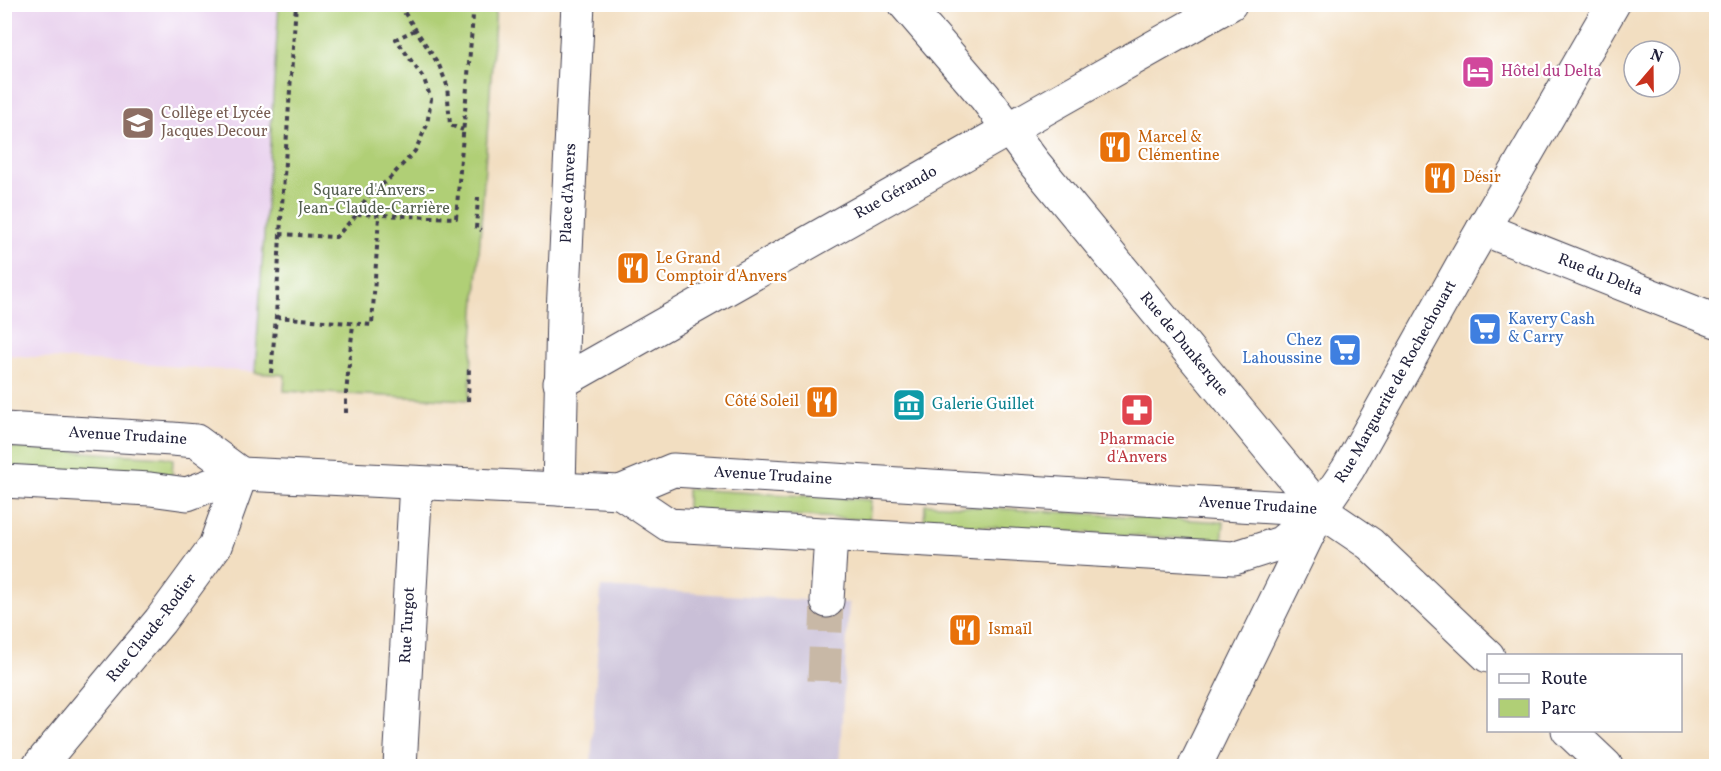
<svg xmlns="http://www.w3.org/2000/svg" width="1721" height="771" font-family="Vollkorn,serif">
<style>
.built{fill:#e9d2ee}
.industrial{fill:#c9bfd7}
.green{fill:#b0cf76;stroke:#697858;stroke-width:1.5}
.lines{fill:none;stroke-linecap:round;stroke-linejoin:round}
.minor-tunnel{stroke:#c8b8a6;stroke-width:33;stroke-dasharray:33 16;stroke-linecap:butt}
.minor-casing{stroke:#413e4f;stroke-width:35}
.path{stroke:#413e4f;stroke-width:4;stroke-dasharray:4.5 4.5;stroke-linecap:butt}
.minor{stroke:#fff;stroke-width:33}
.labels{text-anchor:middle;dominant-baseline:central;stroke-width:4.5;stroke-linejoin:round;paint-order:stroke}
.hotel-label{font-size:16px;fill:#b23c85;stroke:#fff;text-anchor:start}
.education-label{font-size:16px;fill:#785e54;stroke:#fff;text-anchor:start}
.food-label{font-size:16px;fill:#c56008;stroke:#fff;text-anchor:start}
.park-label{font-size:16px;fill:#545f50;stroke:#fff}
.street-label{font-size:16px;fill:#22223b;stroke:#fff}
.shop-label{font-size:16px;fill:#366cbe;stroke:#fff;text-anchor:start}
.culture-label{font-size:16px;fill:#0d838f;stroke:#fff;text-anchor:start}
.health-label{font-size:16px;fill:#be3a42;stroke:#fff}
</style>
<rect width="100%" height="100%" fill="#fff"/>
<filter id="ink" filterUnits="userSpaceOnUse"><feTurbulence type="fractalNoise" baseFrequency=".0167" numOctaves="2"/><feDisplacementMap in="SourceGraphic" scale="12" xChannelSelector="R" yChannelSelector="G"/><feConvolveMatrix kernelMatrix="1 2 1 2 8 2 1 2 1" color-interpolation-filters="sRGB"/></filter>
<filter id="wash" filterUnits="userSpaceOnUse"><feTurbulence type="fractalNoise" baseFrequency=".008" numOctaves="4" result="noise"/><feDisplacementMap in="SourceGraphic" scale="24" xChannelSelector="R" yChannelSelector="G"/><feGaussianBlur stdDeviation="1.35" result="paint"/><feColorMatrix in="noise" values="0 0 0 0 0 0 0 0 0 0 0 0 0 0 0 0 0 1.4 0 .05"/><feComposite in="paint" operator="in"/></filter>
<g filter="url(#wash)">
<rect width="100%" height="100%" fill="#f2dec1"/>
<path class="built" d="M4,5H279L255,372L5,355Z"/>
<path class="industrial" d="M601,587L849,603L839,766H591Z"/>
<path class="green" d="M279,5H496L469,400L284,391L285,375L255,373Z
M4,447L164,457L173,459L172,477L5,466Z
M687,489L871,500L869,520L687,509Z
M925,504L1224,522L1222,541L924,523Z"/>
</g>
<g filter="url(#ink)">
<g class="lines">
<path class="minor-tunnel" d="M824,681L827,601"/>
<defs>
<g id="minor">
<path id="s1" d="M905,4L985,97L1035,164L1320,510L1370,544L1488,656"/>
<path id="s2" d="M1483,229L1716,321"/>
<path id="s3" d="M560,383L1230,4"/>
<path id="s4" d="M4,429L172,439L196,441L241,474"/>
<path id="s5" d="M4,481L150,489L187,494L241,474L620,492L673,470L1320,510"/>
<path id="s6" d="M559,489L563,313L578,4"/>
<path d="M620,492L669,525L1234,558L1281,543L1312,517"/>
<path d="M827,601L831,535"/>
<path d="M1568,730L1606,766"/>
<path id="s7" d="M39,766L160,621L215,546L241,474"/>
<path id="s8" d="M400,766L416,483"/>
<path id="s9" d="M1195,766L1320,510L1348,469L1465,260L1613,4"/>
</g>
</defs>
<use href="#minor" class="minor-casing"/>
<path class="path" d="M402,4L404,12L439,65L447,85L450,125L463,130
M478,197L476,229L481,230
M357,214L456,218L474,4
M280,234L336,237L357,214L367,197L389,179L415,151L427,125L431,99L424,79L396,39L415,30
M276,317L372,325L379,216
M271,373L276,317L280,234L296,4
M468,401L469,367
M346,413V394L353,324"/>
<use href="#minor" class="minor"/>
</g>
</g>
<defs>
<symbol id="hotel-square" viewBox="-11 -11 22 22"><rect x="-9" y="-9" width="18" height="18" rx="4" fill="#d1479c" stroke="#fff"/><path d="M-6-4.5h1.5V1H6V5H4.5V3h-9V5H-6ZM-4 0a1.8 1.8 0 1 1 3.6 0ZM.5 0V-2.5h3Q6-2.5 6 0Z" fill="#fff"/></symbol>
<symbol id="school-square" viewBox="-11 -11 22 22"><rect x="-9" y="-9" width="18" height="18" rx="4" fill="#8d6e63" stroke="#fff"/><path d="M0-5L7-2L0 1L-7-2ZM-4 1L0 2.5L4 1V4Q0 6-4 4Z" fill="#fff"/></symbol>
<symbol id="restaurant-square" viewBox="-11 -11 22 22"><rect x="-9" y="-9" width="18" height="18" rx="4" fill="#e8710a" stroke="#fff"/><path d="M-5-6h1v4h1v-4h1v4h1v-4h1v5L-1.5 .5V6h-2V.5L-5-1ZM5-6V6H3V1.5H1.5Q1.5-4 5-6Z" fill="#fff"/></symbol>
<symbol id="supermarket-square" viewBox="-11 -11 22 22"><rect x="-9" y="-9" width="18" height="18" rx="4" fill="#3f7fe0" stroke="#fff"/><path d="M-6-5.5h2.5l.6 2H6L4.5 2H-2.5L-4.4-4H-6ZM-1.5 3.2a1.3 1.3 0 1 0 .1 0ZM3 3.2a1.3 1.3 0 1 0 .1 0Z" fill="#fff"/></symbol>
<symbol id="museum-square" viewBox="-11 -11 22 22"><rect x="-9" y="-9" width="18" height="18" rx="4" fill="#0f9aa8" stroke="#fff"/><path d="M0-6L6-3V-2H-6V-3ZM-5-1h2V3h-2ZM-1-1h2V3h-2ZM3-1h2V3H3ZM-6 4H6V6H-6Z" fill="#fff"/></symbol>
<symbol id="pharmacy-square" viewBox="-11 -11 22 22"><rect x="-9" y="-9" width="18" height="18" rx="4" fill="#e0444e" stroke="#fff"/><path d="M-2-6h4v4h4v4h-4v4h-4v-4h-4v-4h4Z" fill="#fff"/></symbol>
</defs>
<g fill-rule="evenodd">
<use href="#hotel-square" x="1459" y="53" width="38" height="38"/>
<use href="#school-square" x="119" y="104" width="38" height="38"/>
<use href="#restaurant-square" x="1096" y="128" width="38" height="38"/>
<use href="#restaurant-square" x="1421" y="159" width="38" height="38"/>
<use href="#restaurant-square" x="614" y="249" width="38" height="38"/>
<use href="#supermarket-square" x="1466" y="310" width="38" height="38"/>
<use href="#supermarket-square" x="1326" y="331" width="38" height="38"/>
<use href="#restaurant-square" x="803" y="383" width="38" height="38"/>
<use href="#museum-square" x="890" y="386" width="38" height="38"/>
<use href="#pharmacy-square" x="1118" y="391" width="38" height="38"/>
<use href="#restaurant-square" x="946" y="611" width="38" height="38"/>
</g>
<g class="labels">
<g class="hotel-label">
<text x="1501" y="72">Hôtel du Delta</text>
</g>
<g class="education-label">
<text x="161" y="114">Collège et Lycée<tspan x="161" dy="18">Jacques Decour</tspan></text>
</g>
<g class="food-label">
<text x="1138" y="138">Marcel &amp;<tspan x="1138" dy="18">Clémentine</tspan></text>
<text x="1463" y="178">Désir</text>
<text x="656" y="259">Le Grand<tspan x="656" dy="18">Comptoir d'Anvers</tspan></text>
<text x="799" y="402" text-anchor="end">Côté Soleil</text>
<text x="988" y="630">Ismaïl</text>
</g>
<g class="park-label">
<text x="374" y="191">Square d'Anvers -<tspan x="374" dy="18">Jean-Claude-Carrière</tspan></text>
</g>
<g class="street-label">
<text stroke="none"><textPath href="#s6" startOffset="296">Place d'Anvers</textPath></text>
<text stroke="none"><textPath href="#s3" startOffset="386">Rue Gérando</textPath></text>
<text stroke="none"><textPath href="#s2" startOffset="126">Rue du Delta</textPath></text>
<text stroke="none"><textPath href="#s1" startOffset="440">Rue de Dunkerque</textPath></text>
<text stroke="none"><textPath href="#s9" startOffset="434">Rue Marguerite de Rochechouart</textPath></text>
<text stroke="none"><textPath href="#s4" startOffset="124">Avenue Trudaine</textPath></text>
<text stroke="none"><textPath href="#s5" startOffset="778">Avenue Trudaine</textPath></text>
<text stroke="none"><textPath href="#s5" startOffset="1264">Avenue Trudaine</textPath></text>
<text stroke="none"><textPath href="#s8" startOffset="141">Rue Turgot</textPath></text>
<text stroke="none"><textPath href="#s7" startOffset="178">Rue Claude-Rodier</textPath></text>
</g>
<g class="shop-label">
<text x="1508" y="320">Kavery Cash<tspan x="1508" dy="18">&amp; Carry</tspan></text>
<text x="1322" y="341" text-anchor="end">Chez<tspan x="1322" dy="18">Lahoussine</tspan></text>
</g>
<g class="culture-label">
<text x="932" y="405">Galerie Guillet</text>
</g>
<g class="health-label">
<text x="1137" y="440">Pharmacie<tspan x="1137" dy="18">d'Anvers</tspan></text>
</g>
</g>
<rect width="1721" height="771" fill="none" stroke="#fff" stroke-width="24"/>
<rect x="1487" y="654" width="195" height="78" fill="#ffffff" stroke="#a7a7b1" stroke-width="1.5"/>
<rect x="1499" y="674" width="30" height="9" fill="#ffffff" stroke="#a7a7b1" stroke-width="1.5"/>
<text x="1541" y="684" font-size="18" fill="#22223b">Route</text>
<rect x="1499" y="699" width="30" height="18" fill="#b0cf76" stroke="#a7a7b1" stroke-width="1.5"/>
<text x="1541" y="714" font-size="18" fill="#22223b">Parc</text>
<g transform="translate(1652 69) rotate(20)"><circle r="28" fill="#ffffff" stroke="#a7a7b1" stroke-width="1.5"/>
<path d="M0-4.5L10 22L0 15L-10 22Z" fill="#c8321e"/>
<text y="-9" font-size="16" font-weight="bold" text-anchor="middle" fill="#22223b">N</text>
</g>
</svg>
